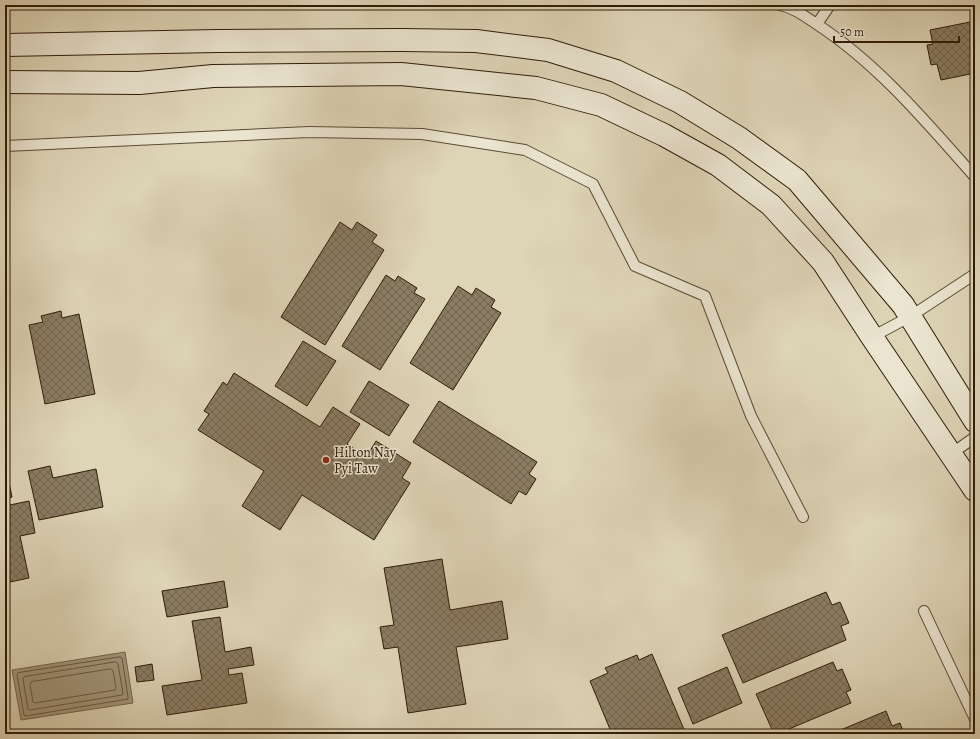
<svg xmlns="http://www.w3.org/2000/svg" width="980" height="739" font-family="Alegreya,serif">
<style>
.water{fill:#a2967b;stroke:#74654d}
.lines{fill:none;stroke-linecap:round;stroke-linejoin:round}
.shore{stroke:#685941;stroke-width:1}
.building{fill:url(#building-cross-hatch);stroke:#2f1c07}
.service-casing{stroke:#5b4a33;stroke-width:12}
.secondary-casing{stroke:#2f1c07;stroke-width:24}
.service{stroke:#eae4d0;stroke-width:10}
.secondary{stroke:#eae4d0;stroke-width:22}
.poi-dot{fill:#8f2418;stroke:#eae4d0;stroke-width:1.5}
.labels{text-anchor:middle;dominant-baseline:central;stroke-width:3;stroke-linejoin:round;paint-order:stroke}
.poi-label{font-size:14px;fill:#2f1c07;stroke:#eae4d0;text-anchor:start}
</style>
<defs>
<pattern id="building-cross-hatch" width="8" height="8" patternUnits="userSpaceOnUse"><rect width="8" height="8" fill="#8a7c63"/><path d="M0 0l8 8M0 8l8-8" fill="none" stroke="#716550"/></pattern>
</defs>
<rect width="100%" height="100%" fill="#ded5b7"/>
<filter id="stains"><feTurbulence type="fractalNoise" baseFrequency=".005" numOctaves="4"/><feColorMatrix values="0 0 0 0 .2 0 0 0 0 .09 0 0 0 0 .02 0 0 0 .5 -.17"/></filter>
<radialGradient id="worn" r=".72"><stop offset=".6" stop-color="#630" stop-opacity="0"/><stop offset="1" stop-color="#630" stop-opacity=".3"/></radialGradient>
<path class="water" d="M125,652L133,703L21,720L12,670Z"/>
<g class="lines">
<path class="shore" d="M120,657L122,658L128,697V699L26,716L24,715L17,675L18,673Z
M116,662L118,664L123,693L122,695L30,710L28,709L23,679L24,677Z
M111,669L113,671L116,688L115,690L35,703L33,702L30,684L31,682Z"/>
</g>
<path class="building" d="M975,21V73L941,80L937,64L931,65L927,45L933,44L930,30Z
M340,222L352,230L357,222L377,235L372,242L384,250L325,345L281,317Z
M386,275L395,281L398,276L417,288L414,293L425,299L380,370L342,346Z
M458,286L472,295L476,288L495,300L491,307L501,313L453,390L410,363Z
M61,311L62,318L79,314L95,394L45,404L29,325L43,322L41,316Z
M303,341L336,361L307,406L275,386Z
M234,373L320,427L333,407L360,424L347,444L367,456L376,441L411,463L402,478L410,483L374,540L302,495L280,530L242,506L264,471L198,430L209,414L204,411L223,382L227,385Z
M369,381L409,405L389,436L350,412Z
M439,401L537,462L529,474L536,479L526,495L519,491L511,504L413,442Z
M5,462L12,497L5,499Z
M50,466L53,478L96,469L103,507L39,520L28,471Z
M29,501L35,533L20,536L29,578L5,583V506Z
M442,559L450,610L502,601L508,639L456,647L466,704L408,713L398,647L384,649L380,627L394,625L384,568Z
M224,581L228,607L167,617L162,591Z
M826,592L832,605L840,602L849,623L841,626L846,640L743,683L722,635Z
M220,617L225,652L251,647L254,665L228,669L229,675L242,673L247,703L167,715L162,686L202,680L192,621Z
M652,654L686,734H612L590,681L608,673L605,668L637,655L639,660Z
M833,662L837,671L842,669L851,690L846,692L851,703L777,734H774L756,694Z
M152,664L154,680L137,682L135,667Z
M727,667L742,703L693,724L678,688Z
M886,711L892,726L900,723L904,734H831Z"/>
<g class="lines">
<defs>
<path id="service" d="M780,5C794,8 806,17 818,25C879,65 927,123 975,177
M817,24L830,5
M5,146L309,132L422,134L525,150L593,184L635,266L705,296L751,416L803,517
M872,337L911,316L975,274
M951,454L975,437
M924,611L975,719"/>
<path id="secondary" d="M5,45L217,41L402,40L476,41L548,50L616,71L680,102L739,138L797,180L903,305L975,421
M5,82L139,83L213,76L401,74L536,88L601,105L664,135L718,165L771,205L823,262L872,337L975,490"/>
</defs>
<use href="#service" class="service-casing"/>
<use href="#secondary" class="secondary-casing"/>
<use href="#service" class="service"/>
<use href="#secondary" class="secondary"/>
</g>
<circle class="poi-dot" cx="326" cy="460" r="4"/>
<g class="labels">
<g class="poi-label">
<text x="334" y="452">Hilton Nay<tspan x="334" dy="16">Pyi Taw</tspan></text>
</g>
</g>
<rect width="980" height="739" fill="none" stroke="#ded5b7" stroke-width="20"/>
<rect x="6" y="6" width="968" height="727" fill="none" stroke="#2f1c07" stroke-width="2"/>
<rect x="10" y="10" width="960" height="719" fill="none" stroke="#2f1c07"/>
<path d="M834 36v6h125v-6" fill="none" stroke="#2f1c07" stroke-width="2"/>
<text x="840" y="36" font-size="12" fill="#2f1c07" stroke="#eae4d0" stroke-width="3" paint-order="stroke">50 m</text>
<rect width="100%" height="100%" filter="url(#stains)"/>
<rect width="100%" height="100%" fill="url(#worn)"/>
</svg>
